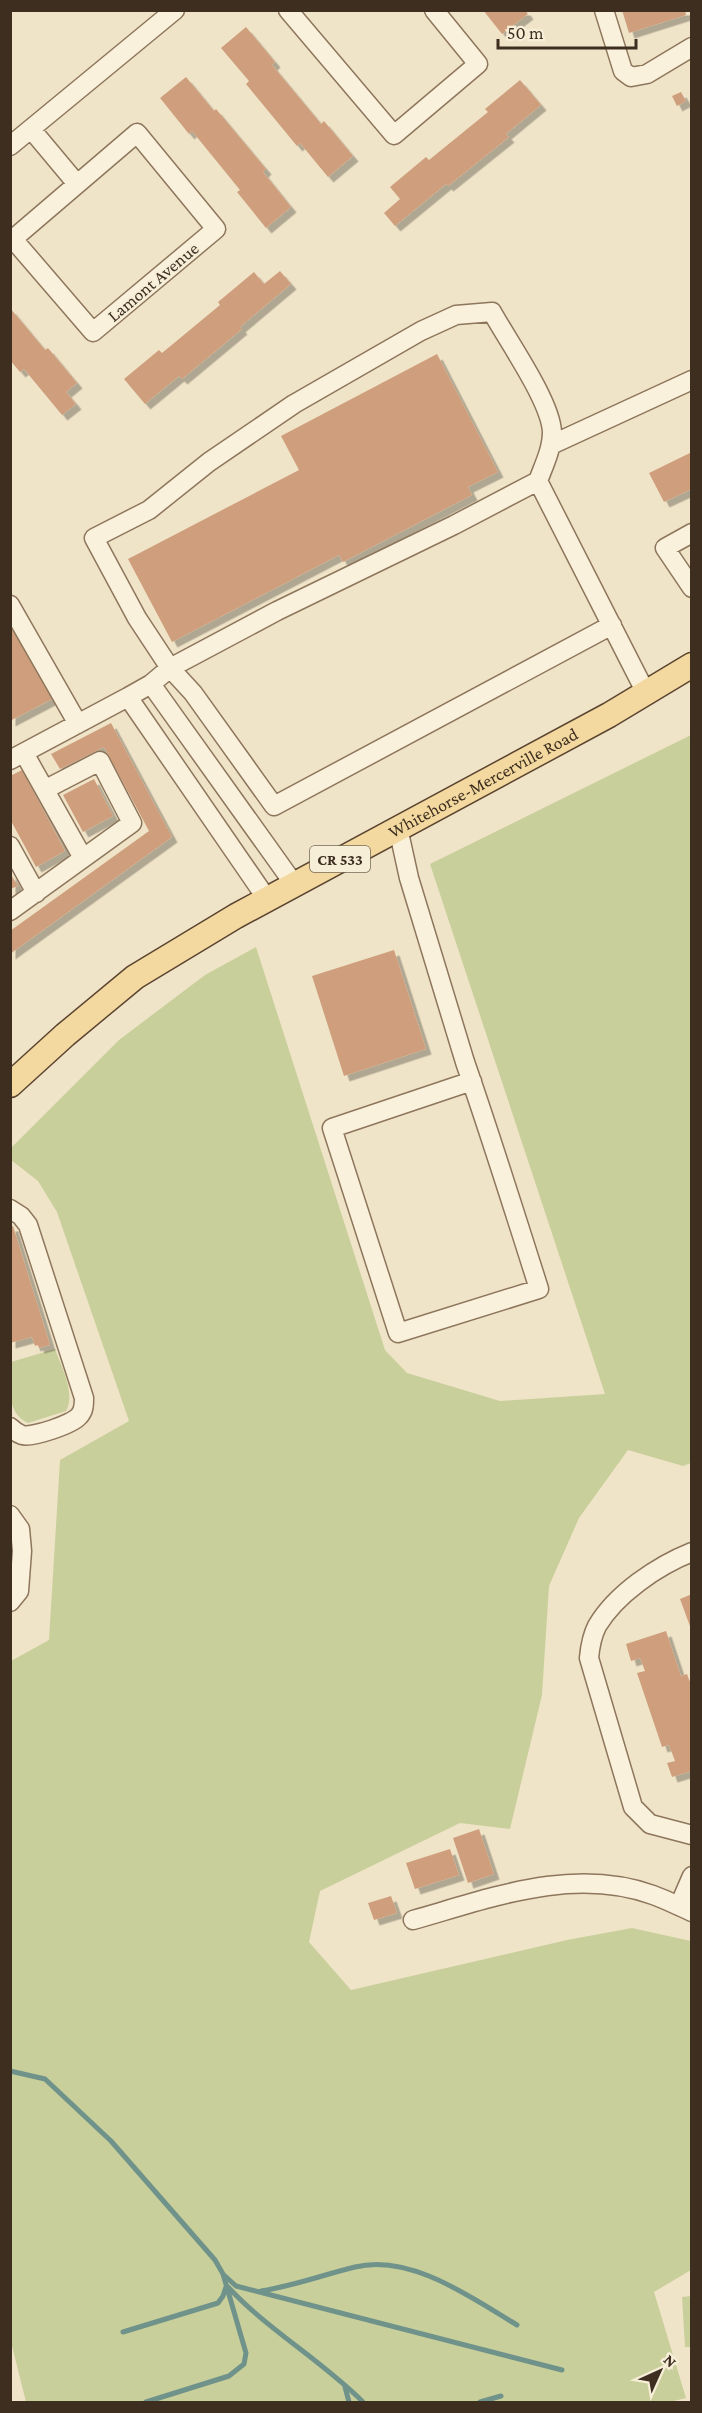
<svg xmlns="http://www.w3.org/2000/svg" width="702" height="2413" font-family="'Crimson Pro',serif">
<style>
.green{fill:#c9cf9b}
.lines{fill:none;stroke-linecap:round;stroke-linejoin:round}
.stream{stroke:#6f938a;stroke-width:5}
.building{fill:#cf9f7d;filter:url(#shadow)}
.minor-casing{stroke:#8d765c;stroke-width:21}
.major-casing{stroke:#5b4430;stroke-width:27}
.minor{stroke:#faf1dc;stroke-width:18}
.major{stroke:#f3d9a0;stroke-width:24}
.labels{text-anchor:middle;dominant-baseline:central;stroke-width:4.5;stroke-linejoin:round;paint-order:stroke}
.shield{fill:#f7eed8;stroke:#756857;stroke-width:1.5}
.shield-label{font-size:16px;font-weight:bold;fill:#3d2e20}
.street-label{font-size:18px;fill:#3d2e20;stroke:#f7eed8}
</style>
<defs>
<filter id="shadow"><feDropShadow dx="5.5" dy="5.5" stdDeviation="0" flood-color="#0004"/></filter>
</defs>
<rect width="100%" height="100%" fill="#f0e4c8"/>
<path class="green" d="M691,735V1463L683,1466L628,1450L579,1518L549,1586L542,1695L510,1829L460,1823L320,1891L309,1942L351,1990L567,1940L632,1928L691,1941V2270L654,2292L686,2398L670,2402H26L10,2338L11,1661L49,1640L60,1460L129,1421L57,1212L38,1181L11,1160V1148L119,1040L205,975L256,947L385,1350L407,1373L500,1401L605,1394L430,864Z
M55,1349C61,1366 76,1394 66,1411L28,1423C5,1413 10,1382 11,1362Z
M691,2296V2347H685L682,2297Z"/>
<g class="lines">
<path class="stream" d="M10,2071L45,2079L111,2141L215,2260L223,2274L246,2353L244,2364L229,2376L146,2402
M225,2276L236,2286L562,2370
M228,2287C268,2330 321,2360 363,2402
M261,2291C294,2286 322,2275 355,2267C410,2253 472,2298 517,2325
M123,2332L218,2303L223,2296L226,2287
M345,2387L349,2402
M480,2402L501,2396"/>
</g>
<path class="building" d="M483,10H525L528,14L502,34Z
M622,10H685L686,15L629,33Z
M246,27L275,62L272,65L321,124L324,121L353,156L328,177L300,143L297,146L246,84L249,81L221,48Z
M186,77L214,111L216,109L266,169L263,172L291,207L266,228L237,192L240,190L192,131L189,134L160,98Z
M520,80L541,105L506,134L509,137L448,186L446,184L395,226L384,213L400,199L390,187L426,157L429,160L488,112L485,109Z
M681,92L686,101L677,106L672,96Z
M280,271L291,284L240,327L242,329L182,379L179,376L145,404L124,379L159,350L162,353L220,305L218,302L254,272L264,284Z
M10,308L45,350L48,348L77,383L66,392L76,404L62,415L24,369L20,372L10,360Z
M437,354L498,472L468,487L472,495L343,562L339,555L172,642L128,559L299,470L281,436Z
M692,452V489L664,502L649,473Z
M10,625L52,699L10,721Z
M111,723L172,837L10,954V931L149,831L104,747L60,769L51,754Z
M22,770L65,851L36,867L10,819V776Z
M94,779L113,816L83,832L63,795Z
M10,873L18,886L10,889Z
M394,950L426,1049L344,1076L312,976Z
M10,1226H13L50,1345L39,1348L38,1345L35,1346L32,1337L10,1343Z
M692,1594V1629H691L680,1599Z
M666,1631L681,1676L687,1674L692,1688V1771L672,1777L667,1763L675,1761L669,1745L662,1747L637,1673L645,1671L640,1658L631,1661L626,1644Z
M479,1829L494,1874L468,1883L453,1838Z
M450,1849L459,1875L415,1889L406,1863Z
M391,1896L397,1913L374,1920L368,1903Z"/>
<g class="lines">
<defs>
<path id="minor" d="M288,10L394,135L478,64L434,10
M604,10L623,71L631,77L647,74L692,47
M31,129L77,184
M137,133L216,229L93,332L13,239Z
M10,146L175,10
M551,445L692,380
M538,481L646,693
M692,533L665,548L692,588
M10,605L78,724
M151,684L294,884
M128,697L267,899
M24,753L83,858
M10,760L128,697L151,684L170,668L277,611L454,525L538,481C544,465 552,449 552,432C551,402 508,341 492,312L456,315L421,331L294,404L209,462L149,510L94,538L137,618L170,668L193,693L274,806L612,625
M398,828L409,878L465,1062C491,1137 515,1213 539,1289L398,1333L332,1128L472,1081
M10,846L36,893
M10,911L132,823L100,761L46,789
M10,1209L21,1216L28,1225L84,1398C84,1405 84,1411 79,1416C73,1424 32,1438 22,1435C17,1433 13,1430 10,1427
M10,1515L20,1529L22,1551L19,1591L10,1602
M692,1552C657,1566 616,1594 597,1626C592,1636 590,1647 589,1658L633,1807L650,1824L692,1835
M679,1906L692,1876
M413,1920C491,1898 573,1866 653,1895C666,1900 679,1906 692,1912"/>
<g id="major">
<path id="s1" d="M10,1085L65,1035L135,977L236,916L609,715L692,665"/>
</g>
</defs>
<use href="#minor" class="minor-casing"/>
<use href="#major" class="major-casing"/>
<use href="#minor" class="minor"/>
<use href="#major" class="major"/>
</g>
<g class="labels">
<rect class="shield" x="310" y="846" width="60" height="26" rx="4.5"/>
<g class="shield-label">
<text x="340" y="859">CR 533</text>
</g>
<g class="street-label">
<text transform="translate(153 282) rotate(-40)">Lamont Avenue</text>
<text stroke="none"><textPath href="#s1" startOffset="564">Whitehorse-Mercerville Road</textPath></text>
</g>
</g>
<rect width="702" height="2413" fill="none" stroke="#3d2e20" stroke-width="24"/>
<g transform="translate(660 2371) rotate(45)" stroke="#f7eed8" stroke-width="4.5" paint-order="stroke">
<path d="M0-4.5L10 22L0 15L-10 22Z" fill="#3d2e20"/>
<text y="-9" font-size="16" font-weight="bold" text-anchor="middle" fill="#3d2e20">N</text>
</g>
<path d="M498 39v9h138v-9" fill="none" stroke="#3d2e20" stroke-width="3"/>
<text x="507" y="39" font-size="18" fill="#3d2e20" stroke="#f7eed8" stroke-width="4.5" paint-order="stroke">50 m</text>
</svg>
